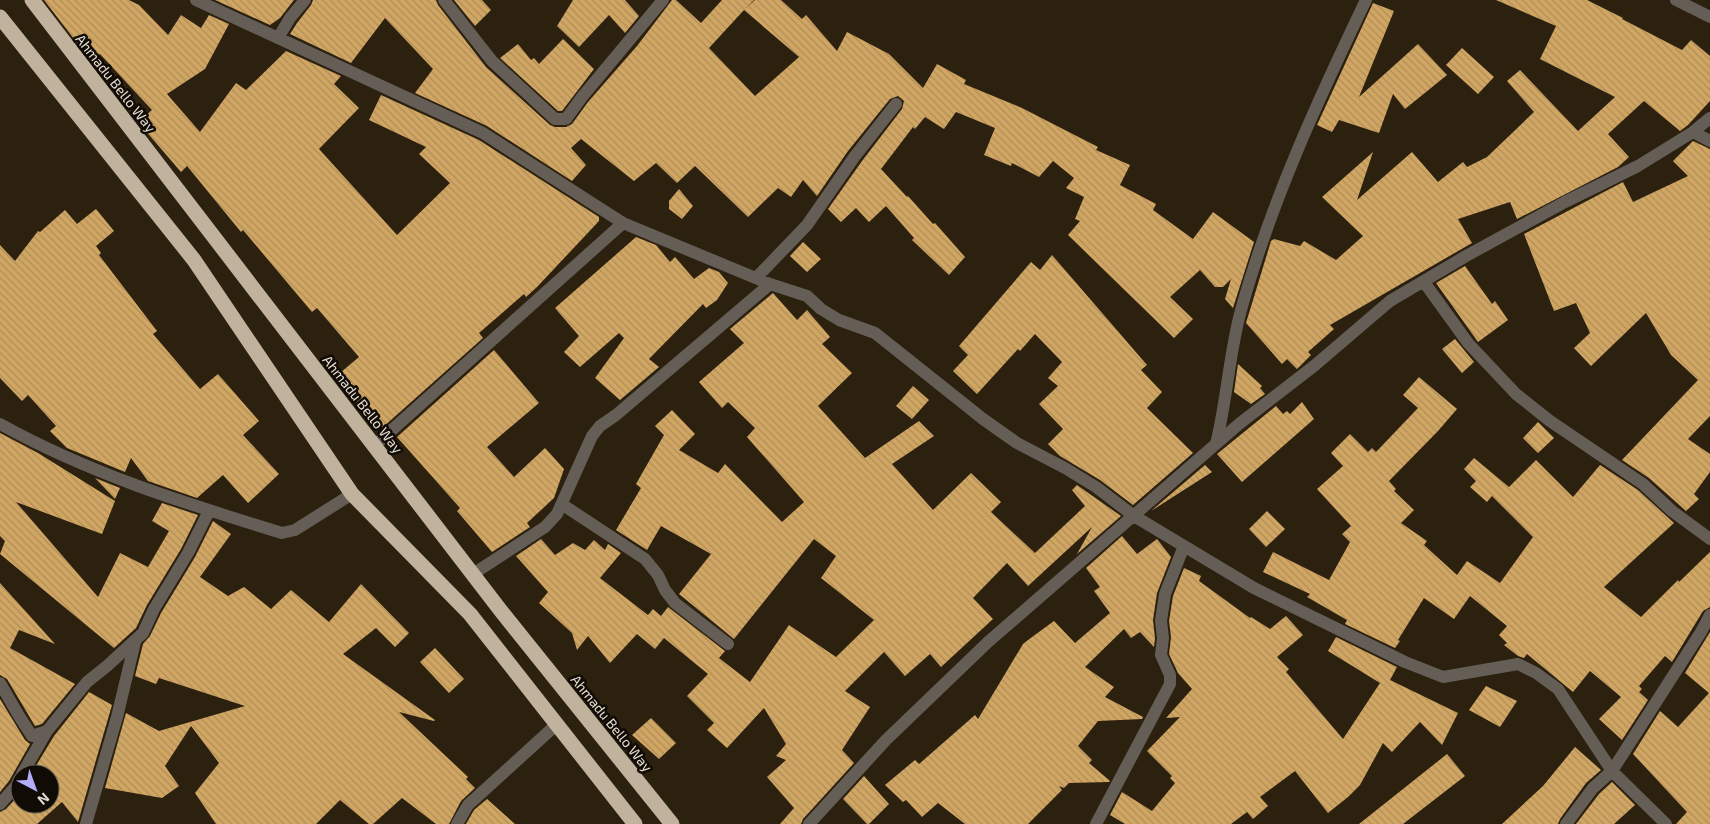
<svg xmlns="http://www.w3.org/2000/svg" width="1710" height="824" font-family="'Exo 2',sans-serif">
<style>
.building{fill:url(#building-back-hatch);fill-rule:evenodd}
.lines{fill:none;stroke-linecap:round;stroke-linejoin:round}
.minor{stroke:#645e56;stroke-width:12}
.highway{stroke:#c1b29d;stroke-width:15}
.labels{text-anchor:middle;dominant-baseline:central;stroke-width:5;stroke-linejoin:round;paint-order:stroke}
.street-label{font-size:14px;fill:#e5ded3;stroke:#100b05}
</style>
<defs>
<pattern id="building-back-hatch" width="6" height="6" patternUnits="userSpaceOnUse" patternTransform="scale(1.25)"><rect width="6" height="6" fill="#d1a663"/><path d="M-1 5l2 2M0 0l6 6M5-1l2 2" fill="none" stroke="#ae8d5a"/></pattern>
</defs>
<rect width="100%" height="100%" fill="#2c200f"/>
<path class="building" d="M44,0H129L139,5L168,35L181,15L201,28L209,15L229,24L205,69L167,94L200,132L236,83L246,90L286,51L341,76L334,84L359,108L319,149L397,235L450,183L419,154L426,147L369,120L381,95L479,140L599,217V221L537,287L526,297L524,294L479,333L483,338L382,428L373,418L371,420L352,398L350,399L334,378L359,357L317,308L312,312L243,230L241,232L187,166L181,172L138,122L152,110L100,54L91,61Z
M215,0H294L280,18L270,25Z
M313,0H436L438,5L486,67L550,125L555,127H566L572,124L588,102L637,46L672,0H676L701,23L722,0H754L746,8L755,0H781L802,19L806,15L837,51L847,32L889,54L923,88L937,64L966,80L964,84L1022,108L1098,147L1096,150L1130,165L1120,185L1156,204L1153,210L1193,239L1213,212L1254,242L1233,308L1225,299L1231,279L1223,287H1215L1200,270L1170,297L1193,319L1174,338L1068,235L1080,221L1075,219L1084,197L1066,188L1074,178L1053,161L1039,177L1012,163L1011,166L984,155L995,128L956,112L944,129L925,117L915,129L913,127L881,169L907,197L908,196L933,224L935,223L965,257L949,275L912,240L914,238L886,206L869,222L856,208L841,222L828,209L862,161L902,109L904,101L898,96L890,99L848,151L817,196L803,180L791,197L778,188L748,217L695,166L677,183L656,163L634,181L581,139L571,148L586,165L572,181L487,126L415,93L433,69L385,18L351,63L290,34L297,23L311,5ZM744,10L799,57L755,96L709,48Z
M454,0H482L491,10L475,26Z
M573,0H625L639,16L625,33L609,15L579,47L557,26Z
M1496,0H1587L1623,18L1622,19L1682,50L1691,40L1710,56V101L1688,125L1680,131L1644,101L1608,134L1629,157L1618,167L1517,219L1510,202L1458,219L1472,243L1330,325L1334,329L1308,352L1311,355L1297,369L1287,359L1282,364L1246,323L1271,241L1274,239L1300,246L1304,241L1336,260L1363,236L1322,197L1373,152L1357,200L1412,152L1438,182L1463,162L1467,167L1487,157L1534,112L1507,81L1520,70L1578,131L1615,97L1540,59L1556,26Z
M1373,3L1394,11L1359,97L1418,44L1447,75L1405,109L1393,94L1379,133L1339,120L1332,132L1317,125Z
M563,39L594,69L562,111H558L500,58L518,44L531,60L534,58L539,64Z
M1462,48L1494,77L1478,94L1446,65Z
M1693,141L1710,149V416L1688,439L1710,454V472L1694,494L1699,499L1686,511L1649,478L1622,460L1698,380L1671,355L1646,313L1591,366L1574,348L1590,333L1576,303L1554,311L1524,234L1623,182L1633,202L1688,176L1673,161Z
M679,189L693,206L682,219L669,209V201Z
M96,209L114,231L96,246L101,253L99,255L157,331L153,334L200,389L218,374L259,421L243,435L279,474L248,503L223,475L197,498L148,481L131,458L125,472L67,448L50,431L56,426L28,395L22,401L0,378V245L15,261L38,231L40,232L65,210L77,224Z
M636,237L656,245L670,262L675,257L694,279L709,268L719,272L728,283L717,300L706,308L703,304L649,359L659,367L620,400L595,378L624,338L619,333L580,367L564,352L579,336L555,308Z
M803,242L821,259L807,272L790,256Z
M1052,255L1147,365L1141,370L1162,392L1147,408L1193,453L1133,505L1100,480L1060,456L1048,444L1063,429L1039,404L1058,386L1048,378L1062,362L1035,334L1020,351L1018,349L977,394L953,371L968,355L959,346L1031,262L1040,270Z
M1465,266L1492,304L1495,301L1508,320L1478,342L1436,283Z
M773,293L797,320L807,310L830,337L822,344L852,373L818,406L865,458L919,421L934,436L892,464L933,510L971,473L1001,502L991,512L1035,553L1085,506L1072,490L1077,485L1121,516L1077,554L1092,527L1028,586L1007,563L973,598L993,619L941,667L930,654L905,676L884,652L845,691L870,707L842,750L854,763L803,819L801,824H780L794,808L767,777L786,760L776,756L786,744L764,708L727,748L707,730L714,723L687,696L708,674L664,638L655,649L637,634L610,663L588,636L577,650L572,633L539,603L548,592L516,556L541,539L555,555L573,543L585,550L594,540L605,550L608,544L621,553L600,578L648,615L653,609L661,616L668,607L725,651L719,658L750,682L789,625L836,657L874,620L821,578L836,556L814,539L734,639L679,594L711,554L661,526L647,550L616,530L641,488L636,484L664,435L655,426L672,410L695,434L679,450L718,473L725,464L782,522L804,502L747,437L755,428L728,402L722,408L699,382L744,343L730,329Z
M1455,339L1474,362L1462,373L1442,349Z
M494,350L539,403L487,447L514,477L545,448L564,469L554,498L527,523L530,527L492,552L457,511L460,508L397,437Z
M1238,364L1262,386L1260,388L1265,394L1251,404L1234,392Z
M1419,377L1457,409L1438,431L1389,481L1396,489L1394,491L1414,510L1401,523L1427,541L1424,545L1457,575L1467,561L1500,583L1533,537L1492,496L1487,502L1470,487L1476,481L1464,469L1474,458L1509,487L1536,460L1573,497L1600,465L1638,490L1674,523L1604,587L1641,617L1678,580L1679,582L1710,552V607L1703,611L1672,662L1665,656L1639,686L1642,689L1639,692L1648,700L1622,740L1599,719L1621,697L1590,671L1573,692L1527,654L1524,658L1518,656L1504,645L1507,643L1499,635L1507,626L1470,596L1454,619L1424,598L1398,640L1400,641L1395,648L1345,624L1347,620L1307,597L1310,594L1263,572L1273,552L1329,580L1350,542L1342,534L1351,526L1317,489L1343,466L1331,453L1350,434L1368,452L1372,448L1376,452L1418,408L1403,395Z
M913,386L929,400L912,419L896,406Z
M1302,402L1314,419L1242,482L1217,454L1276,406L1283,414L1287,411L1290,414Z
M1538,422L1554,438L1538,453L1523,438Z
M0,433L38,453L115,501L102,534L16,502L98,597L120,553L148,567L169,531L152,521L162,503L198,515L181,549L147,605L136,628L114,648L0,554L5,541L0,536Z
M1205,465L1212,472L1151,511Z
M95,478L120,488L115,499Z
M1267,511L1285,529L1266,547L1249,529Z
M213,521L231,534L200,577L228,596L244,587L271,609L291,590L329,622L361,584L409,633L395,647L376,628L343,654L435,720L434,721L399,712L468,777L466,779L475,788L461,801L449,824H436L402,798L373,824H369L340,800L316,824H216L195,793L219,763L191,726L165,766L179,786L162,798L105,788L126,713L159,731L245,706L159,678L156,684L135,676L143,644L150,636L161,613L195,557Z
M1122,536L1137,554L1157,539L1171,557L1157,593L1153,620L1155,638L1154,647L1140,632L1131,638L1124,629L1085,667L1114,687L1105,697L1143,717L1142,719L1098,721L1078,746L1092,760L1089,763L1110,781L1109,782L1069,783L1064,788L1059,786L1062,790L1028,824H965L938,803L922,817L906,800L903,802L885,785L915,760L919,764L975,715L978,719L1023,644L1028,640L1054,621L1075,643L1110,613L1094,591L1100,587L1086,568Z
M1184,568L1201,576L1199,581L1250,618L1251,617L1270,629L1286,616L1303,635L1277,657L1289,669L1286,672L1343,739L1380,683L1328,651L1336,637L1397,667L1390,680L1458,713L1442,745L1420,722L1392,752L1383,743L1360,785L1348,797L1328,813L1295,771L1260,797L1268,806L1253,819L1247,812L1231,824H1125L1110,815L1122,792L1152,811L1175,783L1170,778L1172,776L1147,751L1180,717L1166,718L1192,689L1178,673L1169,654L1171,637L1169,621L1173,596Z
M0,583L55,644L19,630L10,648L75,684L42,724L35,726L7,679L0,675Z
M1710,632V824H1676L1687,812L1633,754L1660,711L1678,727L1709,693L1685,673Z
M435,648L464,679L449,693L420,662Z
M1486,686L1517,701L1500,727L1469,710Z
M89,692L112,705L78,822L62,802L37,824H0V812L6,809L20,794V804H50V774H31L54,736Z
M0,699L25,740L30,744L9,781L0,792Z
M651,718L676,743L659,759L632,735Z
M1575,747L1601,770L1586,783L1560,819L1558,824H1502L1543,786Z
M1447,754L1465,776L1403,824H1359Z
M864,776L889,804L869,824H867L843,799Z
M1612,782L1635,805L1614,824H1576L1599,794Z
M487,799L515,824H466L474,810Z"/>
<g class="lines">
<path class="minor" d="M196,0L483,133L623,223L770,284L807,296L821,309L839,320L875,333L983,419L1017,443L1065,468L1096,487L1134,516L1254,588L1405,662L1443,677L1518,664L1536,673L1558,689L1612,771L1666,824
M444,0L492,61L555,119H566L582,97L663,0
M1676,0L1710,17
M278,38L290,18L305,0
M1693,132L1710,141
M757,277L807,225L855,156L896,104
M1424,282L1468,343L1516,394L1550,421L1643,484L1672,511L1710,539
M0,424C90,474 184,503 282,533L295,530L352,494
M1216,444C1227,400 1229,354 1241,310C1271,202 1318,100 1366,0
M374,446L623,223
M563,505L645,559L658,575L665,590L675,603L728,644
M473,574L545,527L557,514L592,436L600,426L616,415L770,284
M0,683L19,716L32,736L47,731
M22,774L47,731L87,682L107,666L143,633L154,609L188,553L209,511
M0,804L16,786L20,778
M86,824L117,717L135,642
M457,824L468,805L556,725
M809,824L886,740L988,642L1239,424L1314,366L1390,301L1466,256L1565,202L1638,166L1693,132L1710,118
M1096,824L1170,684V675L1161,655L1163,638L1161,621L1165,594L1184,546
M1566,824L1593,788L1612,771L1701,632L1710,615"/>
<path class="highway" d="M32,0L501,611L672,824
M0,17L194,260L352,494L470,614L635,824"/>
</g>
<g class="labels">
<g class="street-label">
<text transform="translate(116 83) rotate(52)">Ahmadu Bello Way</text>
<text transform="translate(363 404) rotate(52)">Ahmadu Bello Way</text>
<text transform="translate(612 723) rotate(51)">Ahmadu Bello Way</text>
</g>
</g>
<g transform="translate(35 789) rotate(139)"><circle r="24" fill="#100b05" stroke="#655f57"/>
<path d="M0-4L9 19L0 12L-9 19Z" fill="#b2adf9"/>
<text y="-8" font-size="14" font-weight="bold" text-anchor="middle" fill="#e5ded3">N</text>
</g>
</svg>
